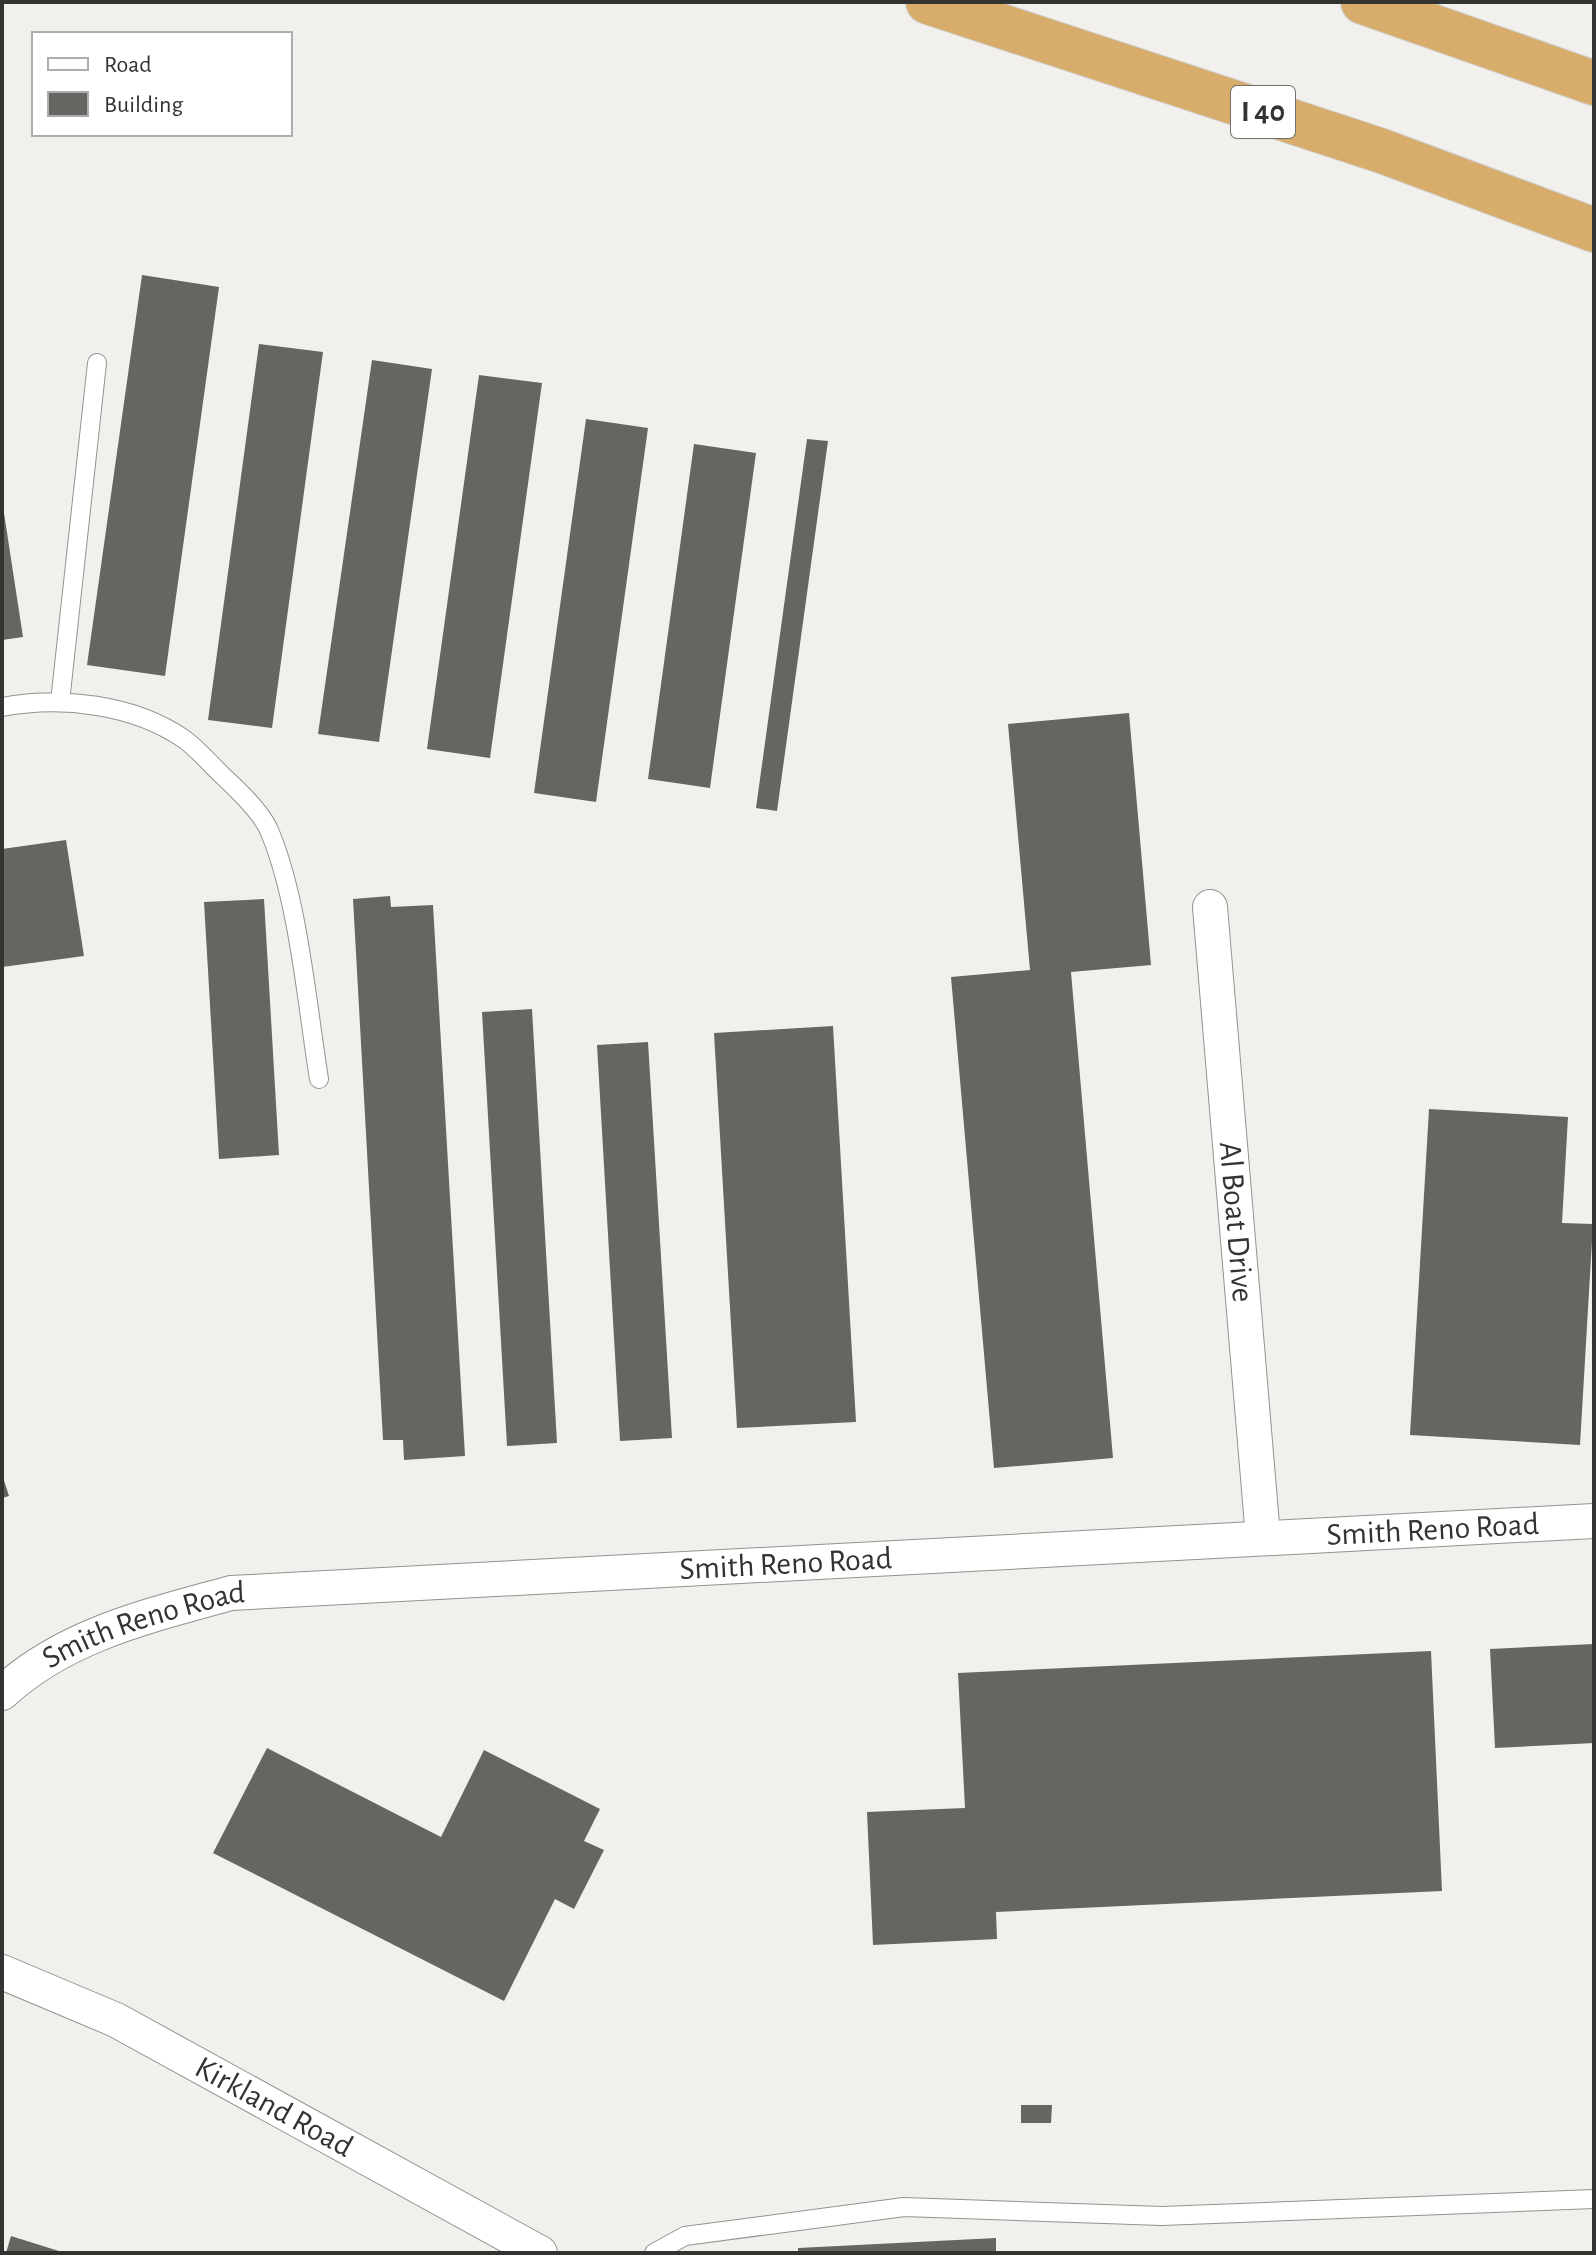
<svg xmlns="http://www.w3.org/2000/svg" width="1596" height="2255" font-family="'Alegreya Sans',sans-serif">
<style>
.building{fill:#676562}
.lines{fill:none;stroke-linecap:round;stroke-linejoin:round}
.lane-casing{stroke:#94928f;stroke-width:20}
.street-casing{stroke:#94928f;stroke-width:36}
.highway-casing{stroke:#cecece;stroke-width:46}
.lane{stroke:#fff;stroke-width:18}
.street{stroke:#fff;stroke-width:34}
.highway{stroke:#d8ad6b;stroke-width:44}
.labels{text-anchor:middle;dominant-baseline:central;stroke-width:8;stroke-linejoin:round;paint-order:stroke}
.shield{fill:#fff;stroke:#70706f;stroke-width:2}
.shield-label{font-size:30px;font-weight:bold;fill:#333331}
.street-label{font-size:32px;fill:#333331;stroke:#fff}
</style>
<rect width="100%" height="100%" fill="#f2f0ed"/>
<path class="building" d="M142,275L219,287L165,676L87,665Z
M259,344L323,352L272,728L208,720Z
M372,360L432,369L379,742L318,734Z
M479,375L542,383L490,758L427,749Z
M586,419L648,428L596,802L534,793Z
M807,439L828,441L777,811L756,808Z
M694,444L756,453L710,788L648,779Z
M2,500L23,637L2,640Z
M1129,713L1151,965L1071,972L1113,1458L994,1468L951,977L1030,970L1008,724Z
M66,840L84,956L2,967V849Z
M390,896L391,907L433,905L465,1456L404,1460L403,1440H383L353,899Z
M264,899L279,1155L219,1159L204,902Z
M532,1009L557,1443L507,1446L482,1012Z
M833,1026L856,1422L737,1428L714,1033Z
M648,1042L672,1438L620,1441L597,1045Z
M1429,1109L1568,1117L1562,1223L1593,1224L1580,1445L1410,1435Z
M2,1474L9,1496L2,1498Z
M1594,1644V1743L1495,1748L1490,1649Z
M1431,1651L1442,1891L996,1912L997,1939L873,1945L867,1812L965,1808L958,1673Z
M267,1748L441,1837L484,1750L600,1809L584,1841L604,1850L574,1909L555,1899L504,2001L213,1853Z
M1021,2105H1052L1051,2123H1021Z
M11,2236L62,2252L61,2253H6Z
M996,2238V2253H798V2248Z"/>
<g class="lines">
<defs>
<path id="lane" d="M60,702L97,363
M2,707C61,696 133,704 184,739C199,750 211,765 224,777C239,791 259,810 268,828C298,895 307,1005 319,1079
M654,2253L685,2236L904,2207L1162,2216L1594,2199"/>
<g id="street">
<path id="s1" d="M1210,907L1263,1537"/>
<path id="s2" d="M2,1693C66,1634 149,1616 231,1593L1594,1521"/>
<path id="s3" d="M2,1972L116,2020L540,2253"/>
</g>
<path id="highway" d="M928,2L1382,151L1594,230
M1363,2L1594,83"/>
</defs>
<use href="#lane" class="lane-casing"/>
<use href="#street" class="street-casing"/>
<use href="#highway" class="highway-casing"/>
<use href="#lane" class="lane"/>
<use href="#street" class="street"/>
<use href="#highway" class="highway"/>
</g>
<g class="labels">
<rect class="shield" x="1231" y="86" width="64" height="52" rx="6"/>
<g class="shield-label">
<text x="1263" y="112">I 40</text>
</g>
<g class="street-label">
<text stroke="none"><textPath href="#s1" startOffset="316">Al Boat Drive</textPath></text>
<text stroke="none"><textPath href="#s2" startOffset="1456">Smith Reno Road</textPath></text>
<text stroke="none"><textPath href="#s2" startOffset="808">Smith Reno Road</textPath></text>
<text stroke="none"><textPath href="#s2" startOffset="160">Smith Reno Road</textPath></text>
<text stroke="none"><textPath href="#s3" startOffset="304">Kirkland Road</textPath></text>
</g>
</g>
<rect width="1596" height="2255" fill="none" stroke="#333331" stroke-width="8"/>
<rect x="32" y="32" width="260" height="104" fill="#ffffff" stroke="#adadad" stroke-width="2"/>
<rect x="48" y="58" width="40" height="12" fill="#ffffff" stroke="#adadad" stroke-width="2"/>
<text x="104" y="72" font-size="24" fill="#333331">Road</text>
<rect x="48" y="92" width="40" height="24" fill="#676562" stroke="#adadad" stroke-width="2"/>
<text x="104" y="112" font-size="24" fill="#333331">Building</text>
</svg>
